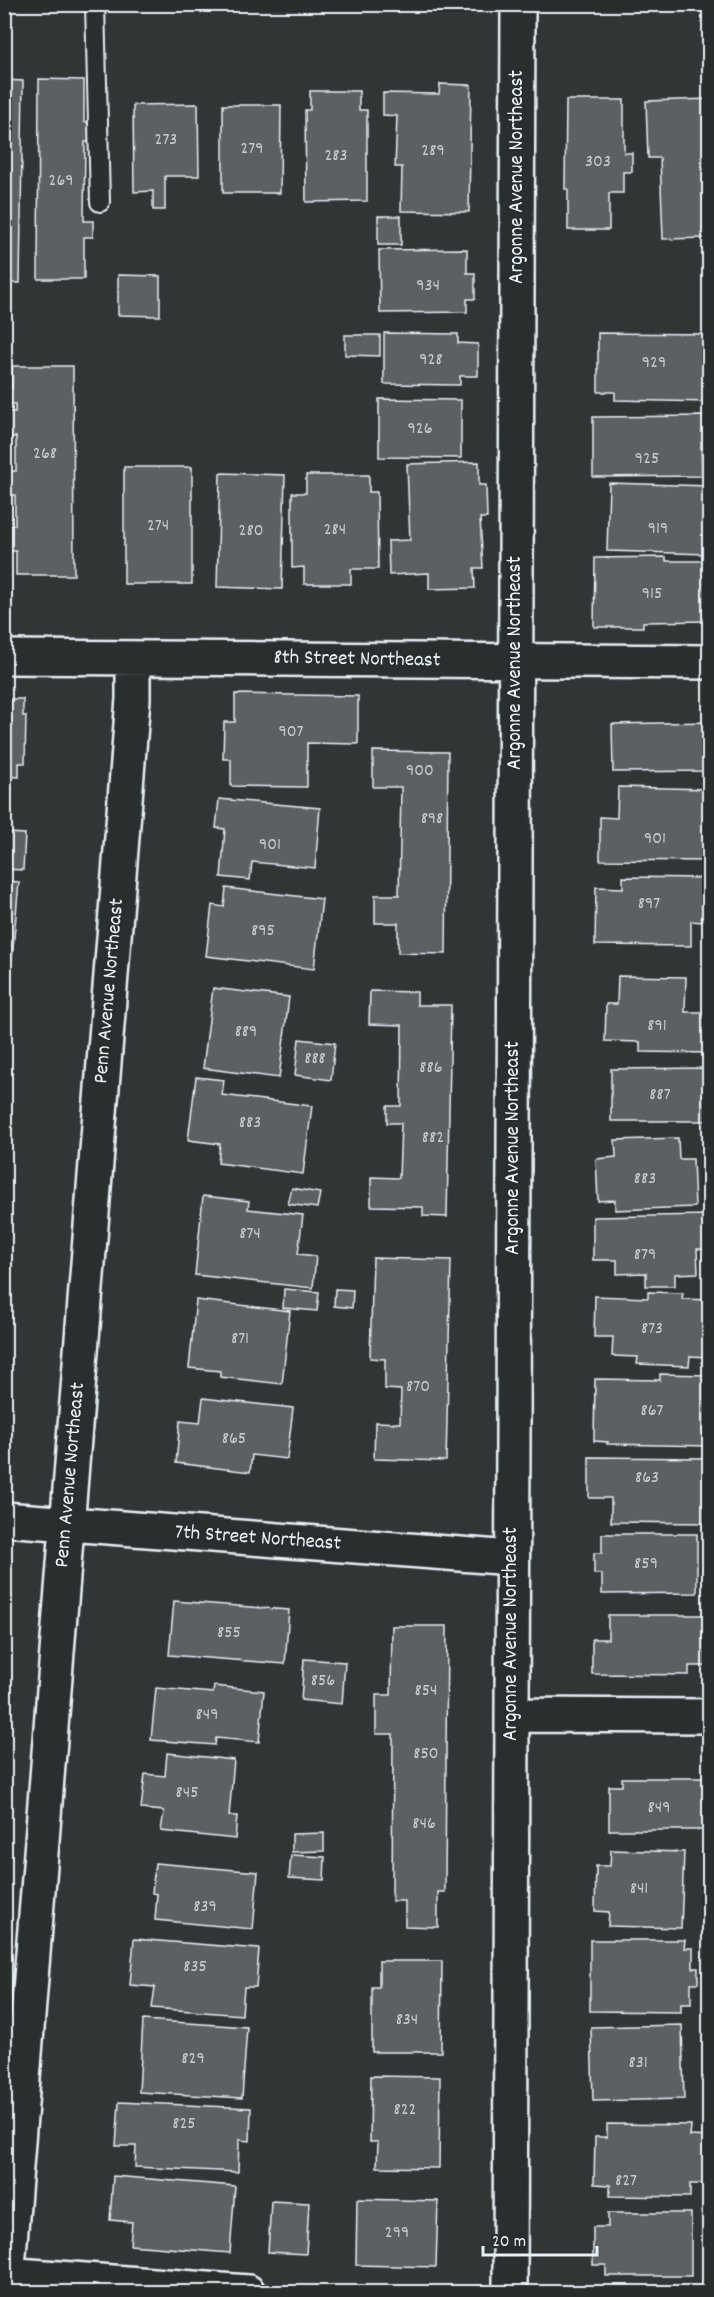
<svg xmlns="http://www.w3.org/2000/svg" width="714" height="2297" font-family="Dekko,sans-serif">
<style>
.building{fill:#5c6063;stroke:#e8f1f8;stroke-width:1.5}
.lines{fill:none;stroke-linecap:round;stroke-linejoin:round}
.lane-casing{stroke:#e8f1f8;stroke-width:22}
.street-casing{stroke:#e8f1f8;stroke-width:38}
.lane{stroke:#2a2d2e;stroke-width:18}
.street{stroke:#2a2d2e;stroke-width:33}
.labels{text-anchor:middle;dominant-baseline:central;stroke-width:5;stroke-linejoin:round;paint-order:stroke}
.number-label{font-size:18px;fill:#c5cdd3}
.street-label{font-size:21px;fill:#e8f1f8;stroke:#2a2d2e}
</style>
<rect width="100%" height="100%" fill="#323536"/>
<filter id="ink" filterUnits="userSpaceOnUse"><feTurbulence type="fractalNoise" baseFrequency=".0167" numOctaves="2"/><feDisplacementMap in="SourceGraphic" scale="12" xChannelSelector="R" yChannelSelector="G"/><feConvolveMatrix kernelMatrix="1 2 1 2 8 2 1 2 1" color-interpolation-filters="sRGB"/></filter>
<g filter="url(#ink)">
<path class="building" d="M39,79L84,80V122H91V142H85L84,221H93V237H84V279H38Z
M4,80L23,81L20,283H4Z
M440,84L471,85L469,212L401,211L402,167H395L397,116L383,115V93L439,94Z
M310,91H359V110H367V201L306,202L305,110H310Z
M710,99L708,238L663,239L660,158H648L646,101Z
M566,100H624V153H632V172H623V193H609V230H568V189H565Z
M198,104L199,176H165V210H153V191L134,192L133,105Z
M223,105H281L280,193H223Z
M378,216H401V245H378Z
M467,249V273H475V299H467V312L380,313L379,250Z
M118,275L160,276V316L118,315Z
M384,333L458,334V343L478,344V376H460V385L384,384Z
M598,333L710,334V402L615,400V392H598Z
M345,335H380V356L345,355Z
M12,366H73L74,575H16V551H6V525H15V495H4V471H16V437H5V412H15V404H5V388H12Z
M379,399L461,400V458L379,457Z
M707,416V442H701L702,476L593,477V417Z
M479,462V485H486L487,518H480L483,568H474L475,588L429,589V573L389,575L388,541L410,540L407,464Z
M124,467H192V584H124Z
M220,473L285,475L282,589L217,587Z
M306,475H369V492H377L378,569H351V584H304V567L292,568V493H306Z
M609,483L710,486L708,554L607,551Z
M666,557V561H704V570H710L709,621L643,622V627H594L595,558Z
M235,694L358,696V744L307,743V787L231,786V759H223L224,722H235Z
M4,699H23V716H26L25,763H19V777L4,776Z
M710,722V771L613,772L612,724Z
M373,751L448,752L446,954L398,953V923H375V895H399L401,787H373Z
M618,787L710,789V861L600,860V817L617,818Z
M219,799L320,808L315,868L252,862L250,880L221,877L225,829L216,828Z
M4,806H10L9,833L25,834L23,870L4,869Z
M623,877L702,878V922L691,921V946L595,945L596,887L623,888Z
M4,881L19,882L12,959L4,958Z
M226,888L322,899L314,969L206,956L212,905L224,907Z
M618,976L686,977L685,1012H710V1053L640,1052V1042L605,1041L606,1004H617Z
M213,988L289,997L279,1078L203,1068Z
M370,991L417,992V1005H451L447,1217L423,1216V1207L371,1206V1177L399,1178L401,1123H387V1106H401L402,1025L369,1024Z
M4,998H11L7,1042H4Z
M299,1039L335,1043L331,1080L295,1075Z
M710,1068V1121H611V1069Z
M196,1077L224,1080L222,1095L312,1106L303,1174L218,1163L220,1144L188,1140Z
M678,1138L679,1159H693L695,1207L615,1210V1200L598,1201L596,1159L616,1157L615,1140Z
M292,1188L320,1193L317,1208L288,1204Z
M203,1196L249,1201L248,1209L303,1215L298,1254L316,1256L313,1288L195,1275Z
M710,1215V1249H697L698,1273L675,1274V1286H646V1273L617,1274V1260H593V1217Z
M373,1258L451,1260L446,1461L374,1459L375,1422L400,1423L401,1390L385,1389V1359L370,1358Z
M284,1289L319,1292L317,1311L283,1308Z
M335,1289L353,1290L352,1308L334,1306Z
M648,1292L683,1293L682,1299L710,1300L708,1357L690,1356L689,1366L637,1364L638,1357L612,1356L613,1337H594L595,1296L648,1298Z
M196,1300L290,1311L282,1384L220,1377V1371L189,1368Z
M660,1374L710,1375V1446L607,1444L608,1442L594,1441L595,1379L660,1380Z
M203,1398L293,1408L287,1459L252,1455L250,1472L176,1463L180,1421L200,1423Z
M589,1457L706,1458L705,1523L611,1522V1498H589Z
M602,1534H697V1593L602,1594V1574H594V1553H602Z
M174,1601L289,1610L285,1664L169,1655Z
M608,1615H710V1666H689V1675L592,1674V1639H608Z
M392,1626H447L445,1892H438V1927L405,1926V1901H392L393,1734H376V1695H391Z
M304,1659L345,1662L342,1704L301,1700Z
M214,1686L264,1691L259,1742L216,1738L215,1745L151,1740L156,1688L213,1693Z
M167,1753L234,1760L229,1816H237L235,1839L161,1831L164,1811L141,1809L145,1774L165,1776Z
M622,1778H710V1830H609V1786H622Z
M324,1833V1851L292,1852V1834Z
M611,1850L684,1852L681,1928L608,1926L609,1912L595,1911L596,1866H610Z
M291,1855L325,1857L324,1880L289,1878Z
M155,1863L258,1872L253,1929L155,1920L157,1894L152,1893Z
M134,1939L259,1949L256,1987H244L242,2015L152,2008L155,1987L130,1985Z
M590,1940H685L684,1948H693V1968H698V1983H691V2004H681V2012L590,2011Z
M379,1961H442L441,2052H372V1987H379Z
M143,2020L247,2027L242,2098L139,2092Z
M682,2025L684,2099L593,2101L591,2027Z
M371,2076L440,2077L439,2168L377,2167L378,2142H370Z
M119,2102L251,2108L250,2141L239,2140L238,2172L135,2167L136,2146H116Z
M607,2124L691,2125L690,2136L710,2137V2184H690V2197L610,2196V2185L594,2184L595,2137H607Z
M113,2176L235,2186L230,2253L130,2245L132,2222L110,2220Z
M357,2199L438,2201L436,2267L356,2265Z
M271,2201L309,2203L306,2254L268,2252Z
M608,2213H691V2276H606V2265H593V2227H608Z"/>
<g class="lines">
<defs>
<path id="lane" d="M95,4L100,202"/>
<path id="street" d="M4,657L710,662
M4,1519L512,1558
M512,1715L710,1716
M4,2274L248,2292
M6,2292L133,699V658
M510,2292L518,4"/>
</defs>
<use href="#lane" class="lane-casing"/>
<use href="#street" class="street-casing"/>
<use href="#lane" class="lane"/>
<use href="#street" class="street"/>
</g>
</g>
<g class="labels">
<g class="number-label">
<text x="166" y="140">273</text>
<text x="252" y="149">279</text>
<text x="433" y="151">289</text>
<text x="336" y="156">283</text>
<text x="598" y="162">303</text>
<text x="61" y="181">269</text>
<text x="428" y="286">934</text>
<text x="431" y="360">928</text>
<text x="654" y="363">929</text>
<text x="420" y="429">926</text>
<text x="45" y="454">268</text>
<text x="647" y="459">925</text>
<text x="158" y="526">274</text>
<text x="658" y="529">919</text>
<text x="335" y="530">284</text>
<text x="251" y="531">280</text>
<text x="652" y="594">915</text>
<text x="291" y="732">907</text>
<text x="420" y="771">900</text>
<text x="432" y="819">898</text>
<text x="655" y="839">901</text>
<text x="270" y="845">901</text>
<text x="649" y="904">897</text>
<text x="263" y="931">895</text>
<text x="657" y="1026">891</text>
<text x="246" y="1032">889</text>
<text x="315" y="1059">888</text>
<text x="431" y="1068">886</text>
<text x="660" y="1095">887</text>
<text x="250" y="1123">883</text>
<text x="433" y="1138">882</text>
<text x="645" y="1179">883</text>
<text x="250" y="1234">874</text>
<text x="645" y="1255">879</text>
<text x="652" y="1329">873</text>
<text x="240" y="1339">871</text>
<text x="418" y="1387">870</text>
<text x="652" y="1411">867</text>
<text x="234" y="1439">865</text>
<text x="647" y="1478">863</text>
<text x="646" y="1564">859</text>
<text x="229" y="1633">855</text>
<text x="323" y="1681">856</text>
<text x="426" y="1691">854</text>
<text x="207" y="1715">849</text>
<text x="426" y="1754">850</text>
<text x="187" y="1793">845</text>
<text x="659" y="1808">849</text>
<text x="424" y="1824">846</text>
<text x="639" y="1889">841</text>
<text x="205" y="1907">839</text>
<text x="195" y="1967">835</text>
<text x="407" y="2020">834</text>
<text x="193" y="2059">829</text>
<text x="638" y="2063">831</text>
<text x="405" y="2110">822</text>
<text x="184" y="2124">825</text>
<text x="626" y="2181">827</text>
<text x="397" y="2233">299</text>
</g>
<g class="street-label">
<text transform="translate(518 177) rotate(-90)">Argonne Avenue Northeast</text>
<text transform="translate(357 660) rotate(1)">8th Street Northeast</text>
<text transform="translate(516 663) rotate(-90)">Argonne Avenue Northeast</text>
<text transform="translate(110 991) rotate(-85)">Penn Avenue Northeast</text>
<text transform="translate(514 1148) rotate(-90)">Argonne Avenue Northeast</text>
<text transform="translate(71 1475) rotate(-85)">Penn Avenue Northeast</text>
<text transform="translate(258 1539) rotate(4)">7th Street Northeast</text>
<text transform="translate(512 1634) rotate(-90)">Argonne Avenue Northeast</text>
</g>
</g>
<rect width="714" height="2297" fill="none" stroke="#2a2d2e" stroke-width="24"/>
<rect x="12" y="12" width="690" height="2273" fill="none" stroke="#e8f1f8" stroke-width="2" filter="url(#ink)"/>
<path d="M483 2246v9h114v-9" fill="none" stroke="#e8f1f8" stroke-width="3"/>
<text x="492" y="2246" font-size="18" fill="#e8f1f8" stroke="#2a2d2e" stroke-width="4.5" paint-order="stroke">20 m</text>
</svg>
